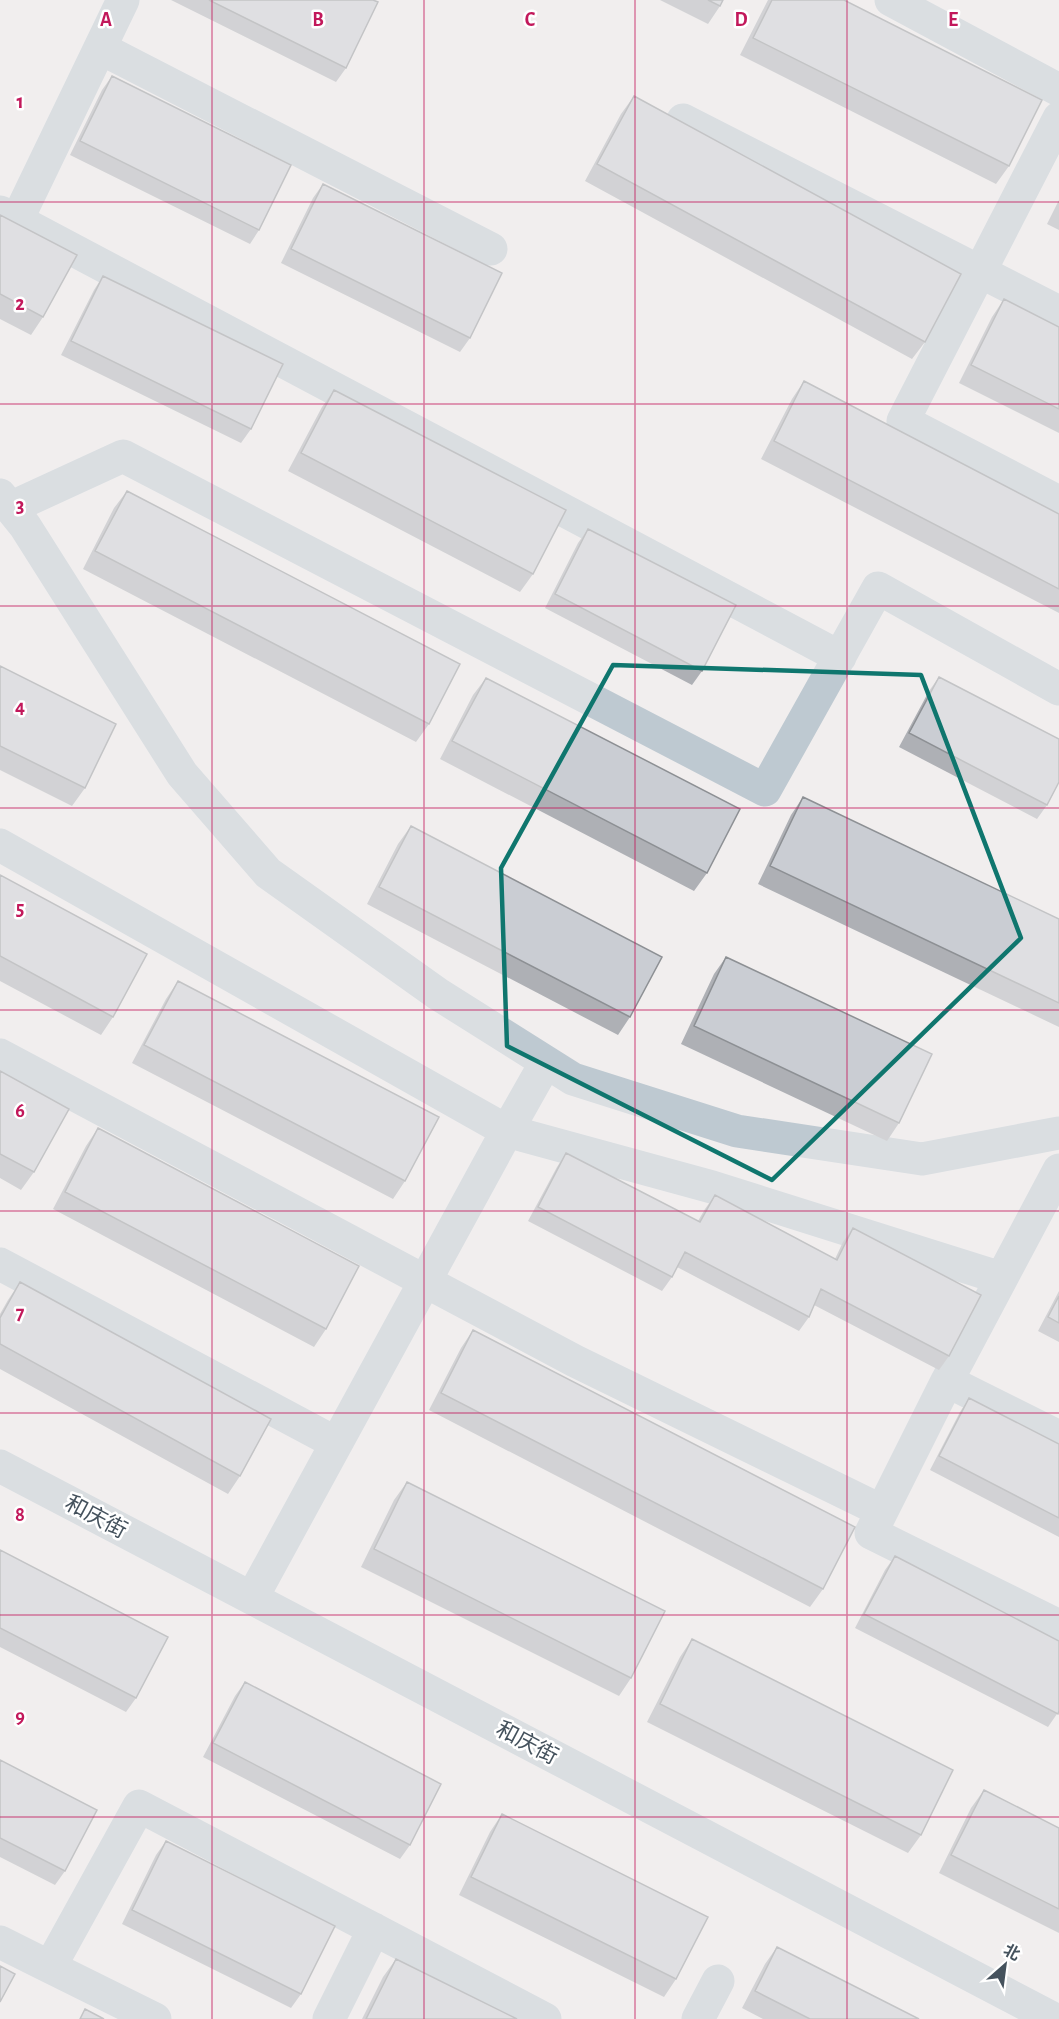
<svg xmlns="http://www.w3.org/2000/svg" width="1059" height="2019" font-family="'Alegreya Sans','Noto Sans SC',sans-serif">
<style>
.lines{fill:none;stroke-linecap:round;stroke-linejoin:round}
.minor{stroke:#bec9d1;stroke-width:33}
.wall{fill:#aeb0b5}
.building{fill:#cacdd3;stroke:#8d9094;stroke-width:1.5}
.marked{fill:none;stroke:#0f766e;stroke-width:4.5;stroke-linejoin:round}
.grid{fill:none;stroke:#c2185b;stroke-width:1.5;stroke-opacity:0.55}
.labels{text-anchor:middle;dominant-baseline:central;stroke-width:5;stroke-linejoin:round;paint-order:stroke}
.street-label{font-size:22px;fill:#45525d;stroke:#fff}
.grid-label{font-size:20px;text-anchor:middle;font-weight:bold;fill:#c2185b;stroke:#fff;stroke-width:5;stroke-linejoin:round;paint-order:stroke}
</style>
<rect width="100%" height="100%" fill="#f1eeee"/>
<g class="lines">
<path class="minor" d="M891,0L1059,90
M100,48L491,249
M1059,118L903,421L1059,502
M683,120L1059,312
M0,212L17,220L123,0
M17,220L840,657
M0,495L25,526L182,774L268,873L438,994L573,1079L737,1131L922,1159L1059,1133
M10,508L123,456L765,790L878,588L1059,689
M0,845L507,1131L712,1187L1001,1278
M0,1055L575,1361L882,1511
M1059,1170L947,1381L1059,1437
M0,1264L336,1443
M947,1381L871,1533L1059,1626
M0,1466L1054,2019
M252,1598L507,1131L546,1062
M0,1942L50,1967L139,1806L545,2019
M50,1967L155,2019
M329,2019L374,1929
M698,2019L718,1981"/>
</g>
<path class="wall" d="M171,0H373L346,68L336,82Z
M660,0H723L720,6L708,24Z
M768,0H844L1009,166L996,184L740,55Z
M112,76L259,230L250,244L70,155L102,90Z
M634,96L925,342L912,359L585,181L621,114Z
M323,184L470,338L460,352L281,263L313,198Z
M1059,200V230L1047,224Z
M0,215L43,317L31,335L0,319Z
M103,276L251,429L241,443L61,355L94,290Z
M1004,299L1059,327V433L959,383L992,317Z
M804,381L1059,514V613L761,459L792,399Z
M334,390L533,574L520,592L288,471L322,407Z
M127,491L429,724L416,742L83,569L114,508Z
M588,529L702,671L692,685L545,608L578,543Z
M0,666L85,788L72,806L0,770Z
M939,677L1047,805L1037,819L899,747L929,691Z
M486,678L707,873L694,891L440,759L473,695Z
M803,797L1059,919V1027L758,884L791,815Z
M411,826L630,1017L618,1035L367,904L398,844Z
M0,875L113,1017L101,1035L0,981Z
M726,957L899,1123L887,1141L681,1044L714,974Z
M178,981L405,1181L393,1199L132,1063L166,999Z
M0,1071L34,1172L21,1190L0,1178Z
M98,1128L326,1329L314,1347L53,1209L86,1146Z
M566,1153L698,1221L705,1209L715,1195L835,1259L843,1242L853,1228L949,1356L939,1370L814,1305L809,1317L799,1331L677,1267L672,1277L662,1291L528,1221L557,1167Z
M20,1282L240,1476L228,1494L0,1369V1314L8,1300Z
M1059,1291V1342L1038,1331Z
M473,1330L823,1589L810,1607L429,1410L461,1348Z
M969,1398L1059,1444V1537L930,1470L960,1412Z
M407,1482L631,1678L619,1696L361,1567L394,1500Z
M0,1550L136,1698L126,1712L0,1647Z
M895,1556L1059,1711L1048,1727L855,1628L885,1570Z
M692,1639L921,1835L908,1853L647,1722L680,1657Z
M245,1682L410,1845L400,1859L203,1757L235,1696Z
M0,1760L65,1871L55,1885L0,1857Z
M984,1790L1059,1828V1933L939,1873L971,1808Z
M502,1814L676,1979L664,1997L459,1895L490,1832Z
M166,1841L301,1994L291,2008L122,1924L156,1855Z
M777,1947L919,2019H763L742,2008L765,1964Z
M396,1959L517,2019H362L383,1977Z"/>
<path class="building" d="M209,0H373L378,2L346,68Z
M708,0H723L720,6Z
M772,0H844L1042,100L1009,166L753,38Z
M112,76L291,165L259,230L80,141Z
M634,96L961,274L925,342L597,164Z
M323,184L502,273L470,338L291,249Z
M0,215L77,255L43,317L0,294Z
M103,276L283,364L251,429L71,341Z
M1004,299L1059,327V409L971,365Z
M804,381L1059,514V589L774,441Z
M334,390L566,510L533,574L301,453Z
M127,491L460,664L429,724L95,551Z
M588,529L736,605L702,671L555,594Z
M0,666L116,724L85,788L0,746Z
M939,677L1059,739V782L1047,805L909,733Z
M486,678L740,809L707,873L452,741Z
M803,797L1059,919V1003L770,866Z
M411,826L662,957L630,1017L379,887Z
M0,875L147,954L113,1017L0,956Z
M726,957L932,1054L899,1123L694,1026Z
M178,981L439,1117L405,1181L144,1045Z
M0,1071L69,1109L34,1172L0,1154Z
M98,1128L359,1266L326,1329L65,1192Z
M566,1153L700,1222L715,1195L837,1260L853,1228L981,1295L949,1356L821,1289L809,1317L685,1252L672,1277L538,1207Z
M20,1282L271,1419L240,1476L0,1344V1318Z
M1059,1296V1323L1048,1317Z
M473,1330L855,1527L823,1589L441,1393Z
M969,1398L1059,1444V1518L939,1456Z
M407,1482L665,1611L631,1678L374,1549Z
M0,1550L168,1637L136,1698L0,1628Z
M895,1556L1059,1641V1711L1058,1714L864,1614Z
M692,1639L953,1770L921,1835L660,1704Z
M245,1682L441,1784L410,1845L213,1743Z
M0,1760L97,1810L65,1871L0,1838Z
M984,1790L1059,1828V1909L951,1855Z
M502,1814L708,1917L676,1979L471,1877Z
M166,1841L335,1926L301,1994L132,1910Z
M777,1947L919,2019H810L755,1991Z
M396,1959L517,2019H366Z
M0,1966L15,1974L0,2002Z
M85,2009L104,2019H80Z"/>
<path d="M0 0H1059V2019H0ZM613,665L921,675L1021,938L772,1180L507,1046L501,868Z" fill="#f1eeee" fill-opacity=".55" fill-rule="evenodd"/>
<path class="marked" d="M613,665L921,675L1021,938L772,1180L507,1046L501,868Z"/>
<path class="grid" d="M212,0V2019M424,0V2019M635,0V2019M847,0V2019M0,202H1059M0,404H1059M0,606H1059M0,808H1059M0,1010H1059M0,1211H1059M0,1413H1059M0,1615H1059M0,1817H1059"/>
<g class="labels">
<g class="street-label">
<text transform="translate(96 1517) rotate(28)">和庆街</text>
<text transform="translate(527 1743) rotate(28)">和庆街</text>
</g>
</g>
<g class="grid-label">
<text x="106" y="26">A</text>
<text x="318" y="26">B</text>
<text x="530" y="26">C</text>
<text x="741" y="26">D</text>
<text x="953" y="26">E</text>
<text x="20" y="108">1</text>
<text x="20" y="310">2</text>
<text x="20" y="512">3</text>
<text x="20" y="713">4</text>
<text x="20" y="915">5</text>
<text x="20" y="1117">6</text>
<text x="20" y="1319">7</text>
<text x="20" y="1521">8</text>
<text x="20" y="1723">9</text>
</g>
<g transform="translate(1005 1965) rotate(28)" stroke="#ffffff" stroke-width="4.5" paint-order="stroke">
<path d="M0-4.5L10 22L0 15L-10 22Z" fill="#45525d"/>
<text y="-9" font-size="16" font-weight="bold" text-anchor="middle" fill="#45525d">北</text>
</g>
</svg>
